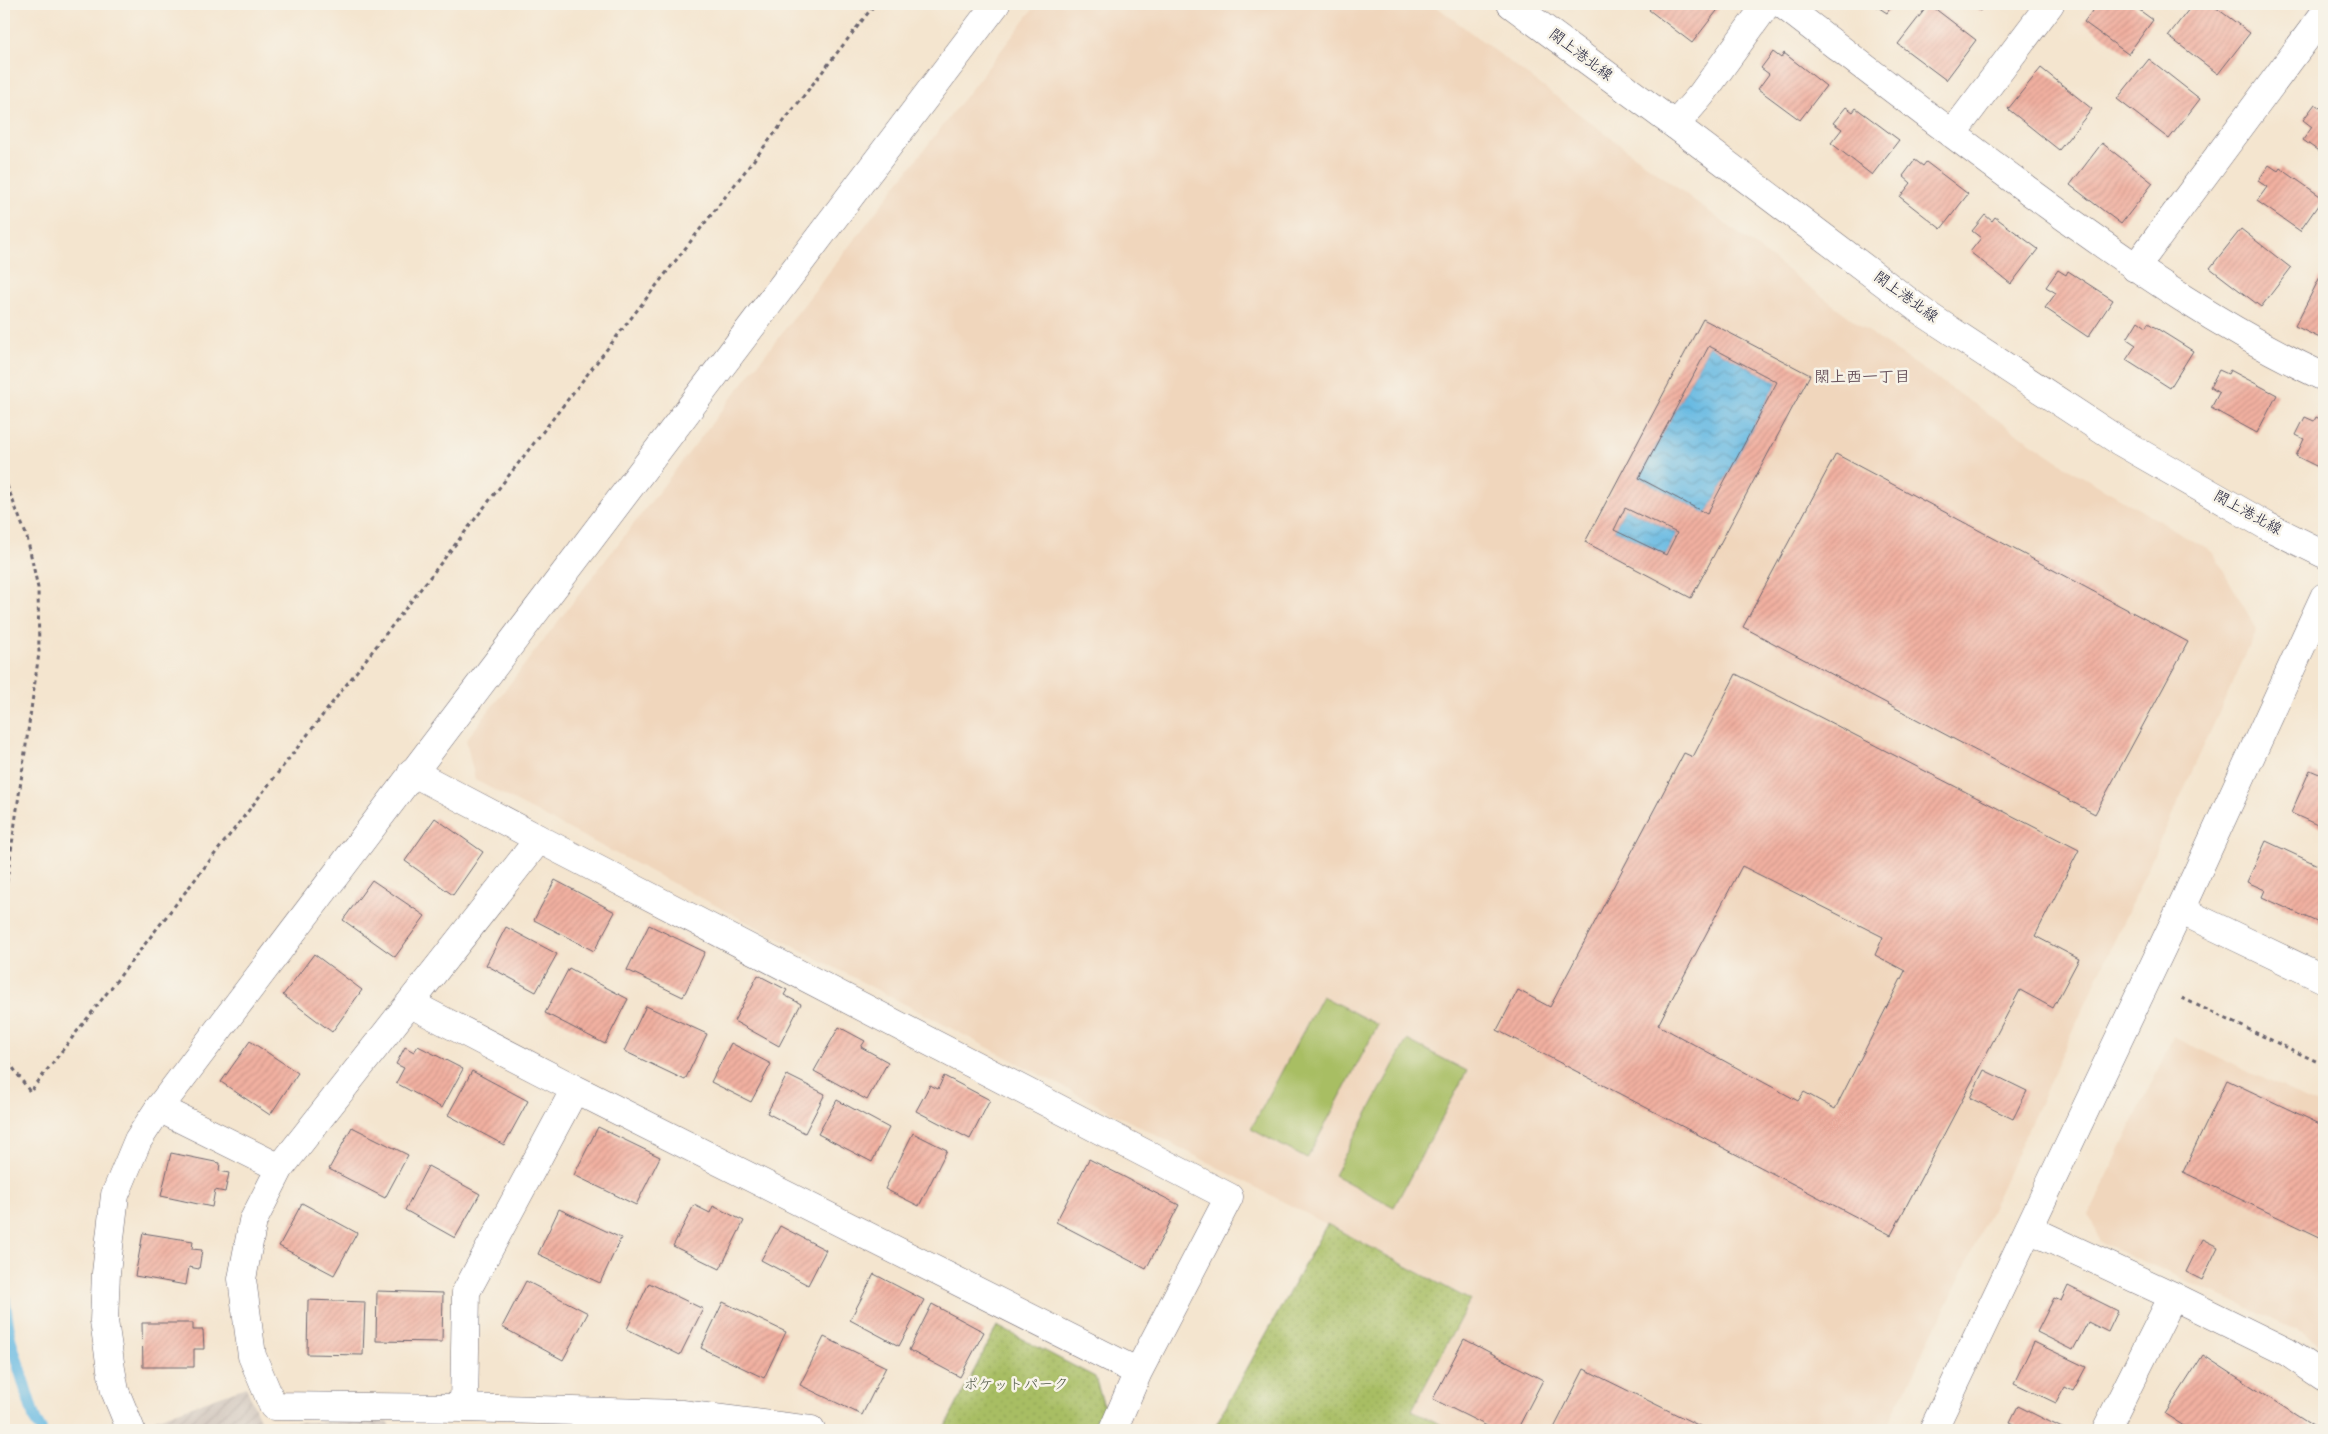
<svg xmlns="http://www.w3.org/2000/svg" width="2328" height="1434" font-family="'Gochi Hand','Klee One',sans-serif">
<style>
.built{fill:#f0d6bc}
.industrial{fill:url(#industrial-furrows)}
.park{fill:url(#park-dots);stroke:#65704f}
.pitch{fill:#a8be63;stroke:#65704f}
.water{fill:url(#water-waves);stroke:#446e8e}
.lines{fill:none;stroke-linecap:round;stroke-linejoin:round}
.stream{stroke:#66b9e2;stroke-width:12}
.building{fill:url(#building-hatch);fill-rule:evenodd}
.minor-casing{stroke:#6c666f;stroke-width:29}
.tertiary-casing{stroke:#6c666f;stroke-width:29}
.path{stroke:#6c666f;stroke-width:3;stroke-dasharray:4 4;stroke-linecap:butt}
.minor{stroke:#fff;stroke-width:28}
.tertiary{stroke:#fff;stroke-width:28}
.labels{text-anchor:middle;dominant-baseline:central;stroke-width:5;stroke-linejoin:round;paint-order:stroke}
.street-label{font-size:15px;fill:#22223b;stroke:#f7f3e8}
.park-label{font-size:15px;fill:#515949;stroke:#f7f3e8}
.neighbourhood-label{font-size:16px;font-weight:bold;fill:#6a545e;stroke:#f7f3e8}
</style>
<defs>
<pattern id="industrial-furrows" width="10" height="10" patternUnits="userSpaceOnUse" patternTransform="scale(1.25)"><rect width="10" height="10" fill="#cec2b9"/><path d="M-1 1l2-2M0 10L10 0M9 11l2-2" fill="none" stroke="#b1a6a0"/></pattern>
<pattern id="park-dots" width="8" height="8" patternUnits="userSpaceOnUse" patternTransform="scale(1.25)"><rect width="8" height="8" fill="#a8be63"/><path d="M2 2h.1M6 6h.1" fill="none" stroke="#90a357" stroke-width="1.8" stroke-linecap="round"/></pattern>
<pattern id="water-waves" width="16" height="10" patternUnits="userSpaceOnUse" patternTransform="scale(1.25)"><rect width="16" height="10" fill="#66b9e2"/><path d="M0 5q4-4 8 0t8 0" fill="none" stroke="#5496b8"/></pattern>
<pattern id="building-hatch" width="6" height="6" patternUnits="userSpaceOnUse" patternTransform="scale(1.25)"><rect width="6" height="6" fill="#f1b0a0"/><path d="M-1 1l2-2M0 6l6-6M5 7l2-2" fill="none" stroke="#ce978b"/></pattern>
</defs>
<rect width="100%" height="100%" fill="#f7f3e8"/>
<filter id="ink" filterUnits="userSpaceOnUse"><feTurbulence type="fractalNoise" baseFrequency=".02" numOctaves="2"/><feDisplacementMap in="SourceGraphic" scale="10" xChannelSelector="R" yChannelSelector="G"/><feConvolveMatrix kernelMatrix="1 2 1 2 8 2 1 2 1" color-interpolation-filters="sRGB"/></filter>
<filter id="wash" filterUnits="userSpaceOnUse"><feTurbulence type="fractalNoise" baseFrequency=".0096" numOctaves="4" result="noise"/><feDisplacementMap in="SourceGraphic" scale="20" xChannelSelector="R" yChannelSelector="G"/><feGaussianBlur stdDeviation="1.12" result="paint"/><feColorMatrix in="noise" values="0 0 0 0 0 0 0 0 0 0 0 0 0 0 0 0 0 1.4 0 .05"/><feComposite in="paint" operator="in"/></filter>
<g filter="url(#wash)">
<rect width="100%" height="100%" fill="#f4e5cf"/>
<path class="built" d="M1037,4H1433L1880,340L2073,471L2213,552L2257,630L1956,1286L1885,1430H1452L1412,1410L1470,1299L475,780L466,740Z
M2173,1037L2324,1107V1347L2303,1333L2100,1242L2089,1215Z"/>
<path class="industrial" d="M246,1387L261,1422H389V1430H161L155,1419Z"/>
<path class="park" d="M1327,1224L1470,1300L1412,1410L1452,1430H1213Z
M997,1326L1095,1377L1105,1410L1091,1430L944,1429Z"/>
<path class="pitch" d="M1322,996L1378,1025L1307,1159L1251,1129Z
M1407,1040L1467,1071L1394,1207L1334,1175Z"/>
<path class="water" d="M1709,346L1777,382L1707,514L1639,478Z
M1625,508L1677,533L1666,555L1614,530Z"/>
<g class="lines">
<path class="stream" d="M4,1296L10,1338L35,1420L41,1430"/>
</g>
<g id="blocks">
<path class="building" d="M1654,4H1717L1720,7L1692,43L1649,10Z
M1873,4H1893L1887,13Z
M1929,4L1976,40L1946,80L1898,44Z
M1971,4H1986L1980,11Z
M2091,4H2131L2153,20L2128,54L2084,22L2095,7Z
M2193,4H2211L2250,33L2218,74L2168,36Z
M1773,52L1781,58L1784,53L1826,86L1800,120L1758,89L1769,74L1761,68Z
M2149,59L2200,99L2169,139L2117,99Z
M2041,68L2092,109L2059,150L2008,109Z
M2315,104L2324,111V155L2303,140L2312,127L2303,120Z
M1846,107L1853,112L1856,108L1899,140L1872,175L1831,143L1842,129L1833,123Z
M2102,143L2153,183L2121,224L2070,185Z
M1915,160L1923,166L1926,162L1968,194L1941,229L1900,197L1911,183L1903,176Z
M2269,165L2278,171L2280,168L2323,198L2300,231L2257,201L2267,187L2258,181Z
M1985,215L1992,221L1995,217L2038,249L2011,284L1970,252L1981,238L1972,231Z
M2241,229L2291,268L2261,307L2210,268Z
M2058,270L2066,275L2068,271L2113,300L2088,337L2045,308L2056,293L2046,287Z
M2320,277L2324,280V340L2295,326Z
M1703,319L1810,375L1691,598L1585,542ZM1709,346L1777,382L1707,514L1639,478ZM1625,508L1677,533L1666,555L1614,530Z
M2138,321L2146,327L2148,323L2193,351L2170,388L2126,360L2136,345L2127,339Z
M2219,370L2228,374L2230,370L2277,395L2257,433L2211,408L2219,393L2210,387Z
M2305,417L2314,421L2316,417L2324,421V470L2296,456L2304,439L2296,435Z
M1836,454L2188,642L2095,814L1743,627Z
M1736,674L2079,850L2035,936L2079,959L2053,1008L2020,990L1891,1235L1497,1030L1518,990L1550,1007L1684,753L1693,757ZM1742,866L1883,937L1875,955L1905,971L1835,1109L1804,1092L1798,1101L1658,1025Z
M2310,770L2324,776V828L2291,813Z
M435,818L483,852L453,895L405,861Z
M2266,841L2324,868V912L2319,923L2262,897L2265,890L2247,882Z
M372,880L425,916L395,957L343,920Z
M555,880L615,912L594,951L534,920Z
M649,925L705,952L683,997L627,970Z
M506,927L557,954L536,992L486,965Z
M314,954L362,990L332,1032L283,995Z
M569,968L628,999L605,1044L545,1013Z
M758,975L787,990L784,995L801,1004L779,1046L734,1021Z
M646,1006L707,1034L685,1080L624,1051Z
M839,1027L865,1041L861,1047L888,1062L867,1100L814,1071Z
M250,1041L298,1073L270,1115L221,1082Z
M731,1043L771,1064L751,1102L711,1082Z
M418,1046L463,1069L442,1108L396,1083L404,1068L396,1064L405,1047L414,1052Z
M1984,1070L2027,1091L2013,1119L1970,1098Z
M472,1071L528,1101L504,1145L448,1115Z
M787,1075L825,1094L805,1133L767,1113Z
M944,1076L990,1100L970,1139L916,1111L930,1085L938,1089Z
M2227,1080L2324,1126V1239L2183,1172Z
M837,1100L889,1128L872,1162L818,1134Z
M352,1127L408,1155L385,1198L329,1169Z
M598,1127L660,1157L636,1205L574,1175Z
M913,1133L947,1150L919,1206L885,1189Z
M171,1153L220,1163L219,1171L229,1173L225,1192L215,1190L212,1207L161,1196Z
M1089,1159L1179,1205L1146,1269L1056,1222Z
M428,1166L480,1194L455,1238L405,1210Z
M302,1203L357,1233L334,1275L279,1246Z
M694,1205L710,1213L713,1206L744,1221L720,1269L673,1246Z
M559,1209L621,1238L600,1283L538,1254Z
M780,1226L826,1250L808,1285L761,1260Z
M143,1233L193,1241L192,1249L202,1250L199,1269L189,1267L186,1285L135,1276Z
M2202,1239L2218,1247L2202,1280L2186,1272Z
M874,1274L924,1300L899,1346L850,1320Z
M526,1281L588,1313L563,1360L502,1327Z
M649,1283L703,1309L680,1355L627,1329Z
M2068,1286L2118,1311L2108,1332L2088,1322L2073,1350L2037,1332L2054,1298L2061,1301Z
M377,1291L443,1293L442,1342L376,1341Z
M308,1300L365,1302L363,1355L307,1354Z
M723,1302L786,1332L764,1378L701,1348Z
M932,1304L984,1332L960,1377L909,1350Z
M142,1323H193V1330H203L204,1349H194V1367H143Z
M824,1337L886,1367L862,1415L800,1385Z
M1464,1339L1543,1380L1517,1430H1495L1433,1399Z
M2034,1342L2086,1367L2073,1391L2065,1387L2056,1403L2014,1383Z
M2203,1355L2319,1430H2190L2165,1414Z
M1584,1369L1708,1430H1553Z
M2018,1406L2066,1430H2014L2016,1425L2010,1422Z"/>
</g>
</g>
<g filter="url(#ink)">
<use href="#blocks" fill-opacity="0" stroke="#6c666f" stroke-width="1"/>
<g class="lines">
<defs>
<path id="minor" d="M1782,4C1870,72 1958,139 2048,205C2136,269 2226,331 2324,377
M1675,125L1701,95L1767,4
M1952,134L2050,4
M2135,268L2324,14
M412,772L539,839L280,1168L253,1221L242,1279L252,1356L273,1406L464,1408L682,1414L811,1430
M539,839L1229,1197L1138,1372
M2180,910L2324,979
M411,1004L575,1089L466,1292L464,1408
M575,1089L1138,1372L1113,1430
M159,1108L280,1168
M2029,1229L2173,1296L2106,1430
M2173,1296L2287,1352L2324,1377"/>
<path id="tertiary" d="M1511,4L1675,125L1924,313L2119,441L2267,526L2324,554
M131,1430L115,1391L111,1369L104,1321L106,1273L115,1195L138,1140L159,1108L996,4
M1933,1430L2180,910L2324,597"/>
</defs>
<use href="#minor" class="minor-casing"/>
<use href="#tertiary" class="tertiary-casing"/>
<path class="path" d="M4,478L27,537L38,588L39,653L4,901
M2182,998L2324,1065
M4,1055L30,1092L875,4"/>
<use href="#minor" class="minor"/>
<use href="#tertiary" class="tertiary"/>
</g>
</g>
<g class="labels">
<g class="street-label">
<text transform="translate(1580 56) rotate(37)">閖上港北線</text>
<text transform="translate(1905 298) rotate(36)">閖上港北線</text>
<text transform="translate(2247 514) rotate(29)">閖上港北線</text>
</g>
<g class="park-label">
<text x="1016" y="1386">ポケットパーク</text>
</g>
<g class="neighbourhood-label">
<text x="1862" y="379">閖上西一丁目</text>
</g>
</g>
<rect width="2328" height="1434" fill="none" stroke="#f7f3e8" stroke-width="20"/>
</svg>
